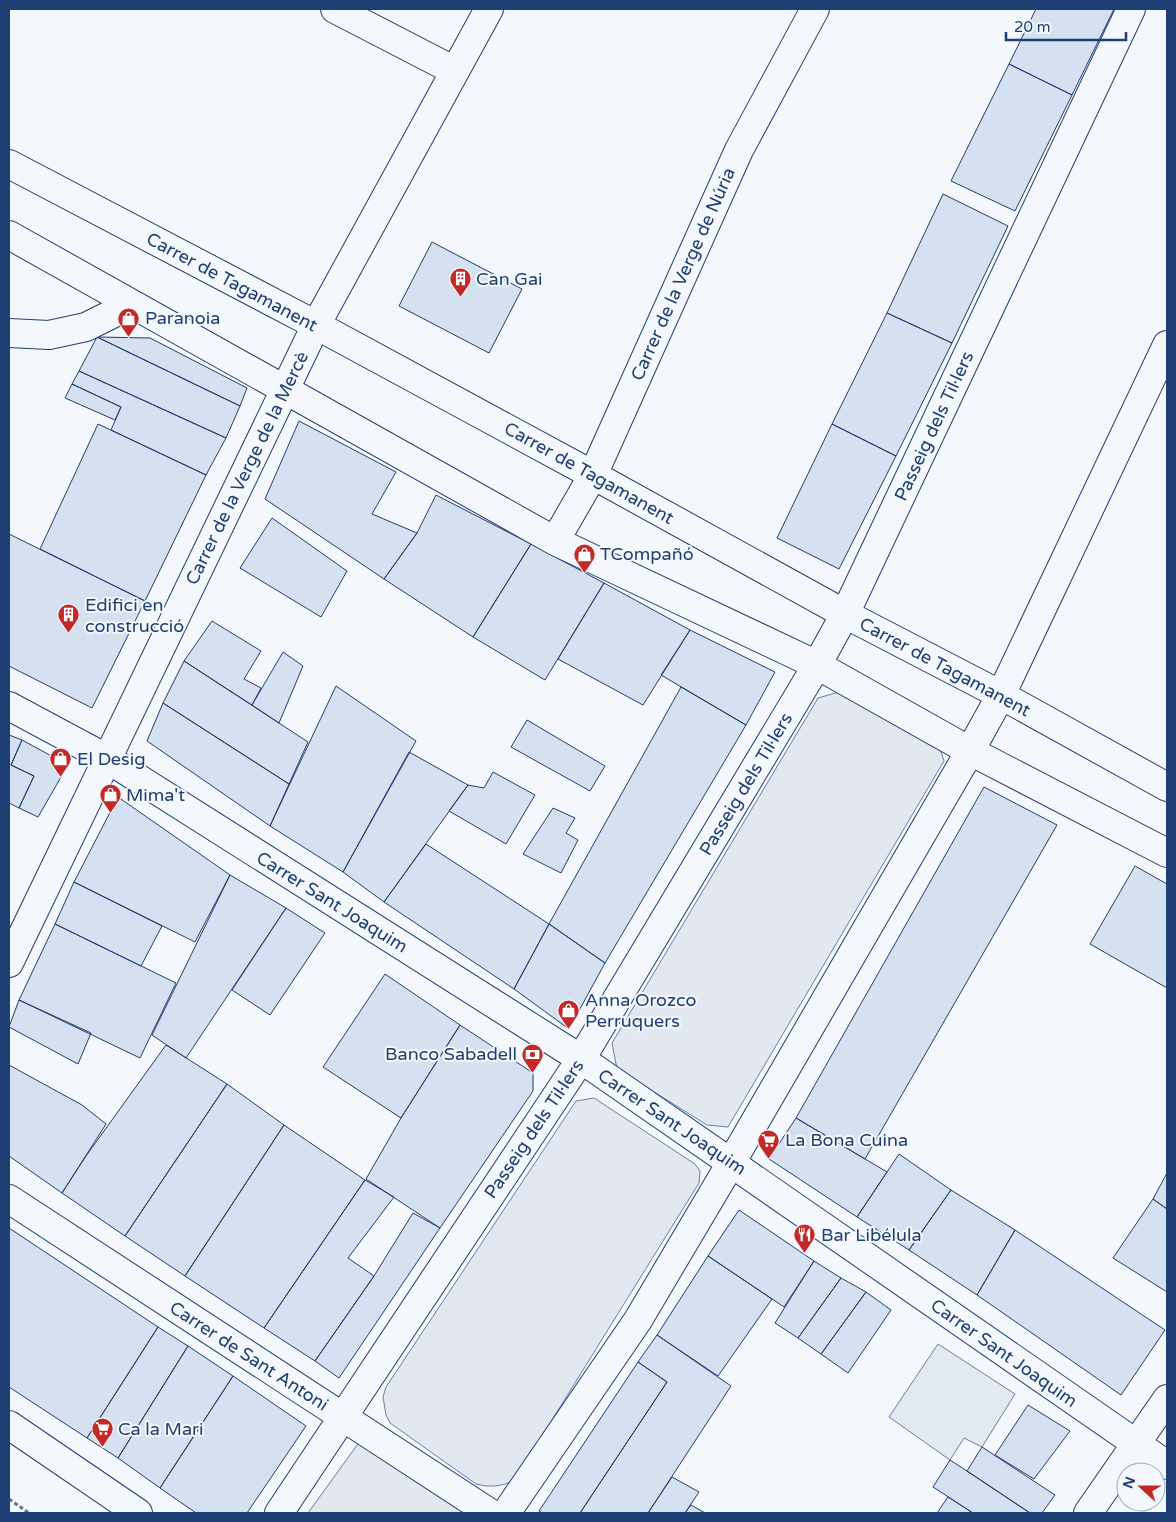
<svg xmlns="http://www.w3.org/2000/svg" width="1176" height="1522" font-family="'Varela Round',sans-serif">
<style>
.green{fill:#e3e9f0;stroke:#687fa3}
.parking{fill:#e3e8f0;stroke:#687fa3}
.building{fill:#d5e0f0;stroke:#1d3f73}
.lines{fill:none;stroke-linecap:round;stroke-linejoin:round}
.minor-casing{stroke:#1d3f73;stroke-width:30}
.tertiary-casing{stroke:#1d3f73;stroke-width:30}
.path{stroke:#5e769c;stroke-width:3;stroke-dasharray:4 2.5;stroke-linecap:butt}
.minor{stroke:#f4f7fb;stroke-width:28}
.tertiary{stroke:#f4f7fb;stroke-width:28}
.labels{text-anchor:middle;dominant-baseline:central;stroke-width:4;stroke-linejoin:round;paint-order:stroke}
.street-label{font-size:18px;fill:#1d3f73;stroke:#f4f7fb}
.poi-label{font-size:18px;fill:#1d3f73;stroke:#f4f7fb;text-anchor:start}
</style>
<rect width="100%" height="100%" fill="#f4f7fb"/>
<path class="green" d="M938,1344L1015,1394L982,1447L964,1438L950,1460L889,1417Z"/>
<path class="parking" d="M839,692L936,745L941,752L944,761L728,1127L707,1125L617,1069L612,1043L818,698Z
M594,1098L695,1164L700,1171L699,1183L516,1478L506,1484L496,1486H486L476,1484L390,1423L386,1415L383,1397L386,1387L576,1101Z
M360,1441L466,1513H308Z"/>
<path class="building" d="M1036,9H1114L1072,95L1009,64Z
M1009,64L1072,95L1015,211L951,181Z
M943,194L1008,226L952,343L887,313Z
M432,242L522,289L489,353L399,306Z
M887,313L952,343L896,456L832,424Z
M97,337L150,338L247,388L240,406Z
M97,337L240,406L226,438L79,371Z
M79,371L226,438L206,475L111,430L121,407L72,384Z
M72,384L121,407L115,420L65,398Z
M299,421L396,472L372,514L417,533L384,579L265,499Z
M98,424L206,475L145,601L40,549Z
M832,424L896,456L839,569L777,538Z
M436,495L531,544L473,637L384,579L417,533Z
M272,518L347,571L321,617L240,568Z
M9,534L145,601L92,708L9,666Z
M531,544L604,583L545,680L473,637Z
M604,583L690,630L643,705L558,659Z
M212,621L261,651L244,679L261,688L252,705L184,661Z
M690,630L775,672L746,725L661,675Z
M283,652L303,666L279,723L252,705Z
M184,661L308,742L289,784L163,703Z
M336,686L416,741L343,872L270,826Z
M681,687L746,725L605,963L549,924Z
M163,703L289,784L270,826L147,741Z
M527,720L605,766L590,791L511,747Z
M9,735L22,740L11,765L34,776L19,808L9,803Z
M22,740L68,765L38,817L19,808L34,776L11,765Z
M409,752L468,785L384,902L343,872Z
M493,772L535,795L506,844L449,811L468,785L484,788Z
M984,787L1057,825L865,1159L796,1118Z
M118,797L230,875L195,942L74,882Z
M553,808L575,818L566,833L578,840L561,873L523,854Z
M426,844L549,924L514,989L384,902Z
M1135,866L1167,884V988L1090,944Z
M230,875L286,908L186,1058L152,1035Z
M74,882L162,926L141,966L55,924Z
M286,908L325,933L270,1015L232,990Z
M55,924L176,983L140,1058L19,1000Z
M549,924L605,963L569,1029L514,989Z
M385,974L460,1025L401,1118L323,1067Z
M19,1000L91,1033L78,1064L9,1027Z
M460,1025L533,1073V1091L440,1228L366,1179L401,1118Z
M166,1045L227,1084L125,1236L62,1193L86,1156Z
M9,1065L82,1105L106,1124L62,1193L9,1156Z
M227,1084L284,1125L185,1276L125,1236Z
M796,1118L887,1172L857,1217L769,1159Z
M284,1125L365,1180L264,1328L185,1276Z
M899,1154L951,1190L909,1250L857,1217Z
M1167,1173V1209L1153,1199Z
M365,1180L394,1197L348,1258L374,1276L315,1361L264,1328Z
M951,1190L1015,1230L977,1295L909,1250Z
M1153,1199L1167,1209V1292L1113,1258Z
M739,1210L814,1261L784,1307L708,1256Z
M413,1213L440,1228L339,1378L315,1361L374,1276Z
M9,1228L158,1327L87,1438L9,1387Z
M1015,1230L1165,1330L1121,1395L977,1295Z
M708,1256L772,1299L718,1376L657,1335Z
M814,1261L841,1278L798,1338L775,1323Z
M841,1278L866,1292L821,1354L798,1338Z
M866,1292L891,1310L848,1373L821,1354Z
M158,1327L188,1346L118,1458L87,1438Z
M657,1335L731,1386L648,1513H580L667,1382L638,1362Z
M188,1346L233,1376L160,1488L118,1458Z
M638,1362L667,1382L580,1513H542L539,1511Z
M233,1376L306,1426L247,1513H196L160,1488Z
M1028,1405L1070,1431L1034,1479L995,1455Z
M982,1447L1055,1495L1042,1513H1030L967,1471Z
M950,1460L967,1471L1030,1513H973L933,1487Z
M672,1477L699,1492L685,1513H648Z
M948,1497L973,1513H937Z
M691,1505L705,1513H685Z"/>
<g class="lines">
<defs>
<path id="minor" d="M335,9L455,71
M9,164L316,325L593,475L845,614L1001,695L1167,787
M9,235L555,541L817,665L970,751L1167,853
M9,333L49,335L86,327L132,304
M555,541L593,475L739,150L815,9
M9,706L106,758L581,1059L1167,1465
M9,963L316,325L489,9
M9,1199L490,1513
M279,1513L581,1059L817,665L845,614L1131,9
M506,1513L638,1320L731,1163L970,751L1001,695L1167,345
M1088,1513L1167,1399"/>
<path id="tertiary" d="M9,1425L138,1513"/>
</defs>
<use href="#minor" class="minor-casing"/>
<use href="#tertiary" class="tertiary-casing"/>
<path class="path" d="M9,1499L29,1513"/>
<use href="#minor" class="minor"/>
<use href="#tertiary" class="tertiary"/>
</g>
<defs>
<symbol id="building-pin" viewBox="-11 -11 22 30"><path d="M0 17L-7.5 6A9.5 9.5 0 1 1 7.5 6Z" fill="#c62828" stroke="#f4f7fb"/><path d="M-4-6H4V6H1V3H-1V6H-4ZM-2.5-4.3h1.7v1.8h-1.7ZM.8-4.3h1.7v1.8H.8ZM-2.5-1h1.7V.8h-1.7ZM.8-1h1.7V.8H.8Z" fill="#fff"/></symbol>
<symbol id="shop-pin" viewBox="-11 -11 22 30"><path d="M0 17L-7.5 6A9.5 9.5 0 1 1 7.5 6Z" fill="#c62828" stroke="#f4f7fb"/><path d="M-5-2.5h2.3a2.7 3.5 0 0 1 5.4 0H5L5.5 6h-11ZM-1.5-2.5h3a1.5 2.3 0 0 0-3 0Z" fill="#fff"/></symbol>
<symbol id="bank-pin" viewBox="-11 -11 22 30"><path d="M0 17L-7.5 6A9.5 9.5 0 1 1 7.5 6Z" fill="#c62828" stroke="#f4f7fb"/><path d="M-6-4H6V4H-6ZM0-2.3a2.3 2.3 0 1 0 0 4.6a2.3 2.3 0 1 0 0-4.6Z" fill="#fff"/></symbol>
<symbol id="supermarket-pin" viewBox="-11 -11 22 30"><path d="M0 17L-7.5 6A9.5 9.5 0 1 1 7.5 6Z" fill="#c62828" stroke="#f4f7fb"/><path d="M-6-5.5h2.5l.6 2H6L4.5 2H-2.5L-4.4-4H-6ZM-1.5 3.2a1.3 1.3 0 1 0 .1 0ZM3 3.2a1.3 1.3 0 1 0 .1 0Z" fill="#fff"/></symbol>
<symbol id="restaurant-pin" viewBox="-11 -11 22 30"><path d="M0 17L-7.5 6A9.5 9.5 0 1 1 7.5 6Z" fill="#c62828" stroke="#f4f7fb"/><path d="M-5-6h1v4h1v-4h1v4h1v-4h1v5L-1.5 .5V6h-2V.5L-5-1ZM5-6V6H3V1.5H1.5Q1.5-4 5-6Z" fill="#fff"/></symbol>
</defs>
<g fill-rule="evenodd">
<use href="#building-pin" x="448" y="266" width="25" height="34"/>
<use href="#shop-pin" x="116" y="306" width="25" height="34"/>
<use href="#shop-pin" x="572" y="542" width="25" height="34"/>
<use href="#building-pin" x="56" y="602" width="25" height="34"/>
<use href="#shop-pin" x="48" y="746" width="25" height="34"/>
<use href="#shop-pin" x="98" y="782" width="25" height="34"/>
<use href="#shop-pin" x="556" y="998" width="25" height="34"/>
<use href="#bank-pin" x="520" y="1042" width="25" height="34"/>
<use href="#supermarket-pin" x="756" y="1128" width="25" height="34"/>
<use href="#restaurant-pin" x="792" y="1222" width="25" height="34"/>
<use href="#supermarket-pin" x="90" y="1416" width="25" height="34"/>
</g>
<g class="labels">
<g class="street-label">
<text transform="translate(683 274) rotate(-66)">Carrer de la Verge de Núria</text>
<text transform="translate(232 282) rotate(28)">Carrer de Tagamanent</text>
<text transform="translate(934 426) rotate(-65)">Passeig dels Til·lers</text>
<text transform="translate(247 468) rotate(-64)">Carrer de la Verge de la Mercè</text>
<text transform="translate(589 473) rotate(29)">Carrer de Tagamanent</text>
<text transform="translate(945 667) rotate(28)">Carrer de Tagamanent</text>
<text transform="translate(746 784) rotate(-59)">Passeig dels Til·lers</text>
<text transform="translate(332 902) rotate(32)">Carrer Sant Joaquim</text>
<text transform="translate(672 1122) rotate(34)">Carrer Sant Joaquim</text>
<text transform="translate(534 1129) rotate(-56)">Passeig dels Til·lers</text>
<text transform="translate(1004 1353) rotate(35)">Carrer Sant Joaquim</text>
<text transform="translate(249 1356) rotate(33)">Carrer de Sant Antoni</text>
</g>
<g class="poi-label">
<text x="476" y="279">Can Gai</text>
<text x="145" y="318">Paranoia</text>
<text x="600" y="554">TCompañó</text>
<text x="85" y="605">Edifici en<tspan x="85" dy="21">construcció</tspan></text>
<text x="77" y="759">El Desig</text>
<text x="126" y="795">Mima't</text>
<text x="585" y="1000">Anna Orozco<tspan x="585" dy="21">Perruquers</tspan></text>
<text x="517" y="1054" text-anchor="end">Banco Sabadell</text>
<text x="785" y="1140">La Bona Cuina</text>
<text x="821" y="1235">Bar Libélula</text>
<text x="118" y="1429">Ca la Mari</text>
</g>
</g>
<rect width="1176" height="1522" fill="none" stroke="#1d3f73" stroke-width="20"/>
<g transform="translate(1141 1487) rotate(291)"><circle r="24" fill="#f4f7fb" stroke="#9eadc5"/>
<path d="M0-4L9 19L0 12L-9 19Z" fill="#c62828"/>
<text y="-8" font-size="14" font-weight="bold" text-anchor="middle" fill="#1d3f73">N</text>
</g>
<path d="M1006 32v8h120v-8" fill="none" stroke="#1d3f73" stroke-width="2.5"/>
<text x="1014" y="32" font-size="15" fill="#1d3f73" stroke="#f4f7fb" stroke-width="4" paint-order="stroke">20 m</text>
</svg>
